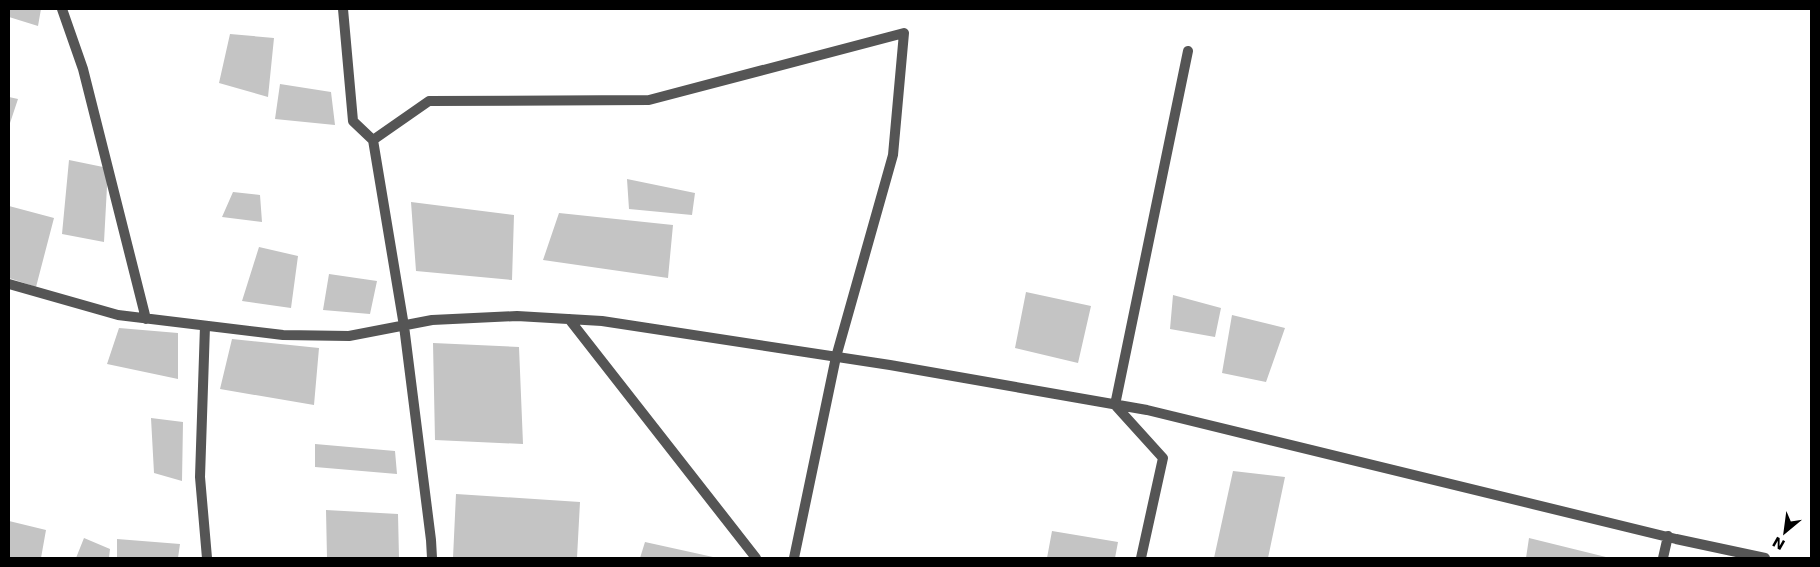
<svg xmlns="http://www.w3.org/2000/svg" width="1820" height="567" font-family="'DejaVu Sans',sans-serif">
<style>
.building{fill:#c4c4c4}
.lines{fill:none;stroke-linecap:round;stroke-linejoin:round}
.street{stroke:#555;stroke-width:10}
</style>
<rect width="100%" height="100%" fill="#fff"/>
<path class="building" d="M9,9H41L38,26L9,17Z
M230,34L274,38L268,97L219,83Z
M280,84L331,92L335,125L275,119Z
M9,97L18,99L9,126Z
M69,160L108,168L104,242L62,234Z
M627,179L695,193L692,215L629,209Z
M233,192L260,195L262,222L222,217Z
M411,202L514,215L512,280L416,271Z
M9,206L54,218L36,287L9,278Z
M559,213L673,225L668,278L543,260Z
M259,247L298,256L291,308L242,301Z
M329,274L377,281L370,314L323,310Z
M1026,292L1091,306L1078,363L1015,348Z
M1173,295L1221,308L1215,337L1170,329Z
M1232,315L1285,328L1266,382L1222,373Z
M119,328L178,333V379L107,364Z
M232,339L319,348L314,405L220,389Z
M433,343L519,347L523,444L435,440Z
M151,418L183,422L182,481L154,473Z
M315,444L395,451L397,474L315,467Z
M1233,471L1285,477L1268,558H1214Z
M456,494L580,502L577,558H453Z
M326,510L398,514L399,558H327Z
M9,521L46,530L41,558H9Z
M1052,531L1118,542L1115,558H1047Z
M84,538L110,549L109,558H76Z
M1529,538L1610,558H1526Z
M117,539L180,544L178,558H117Z
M645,542L713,557V558H640Z"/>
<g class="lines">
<path class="street" d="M62,9L83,69L146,319
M343,9L353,121L373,140L404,326L431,540L432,558
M373,140L429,101L649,100L904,33L893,155L836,357L794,558
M9,284L118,315L283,335L349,336L432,320L517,316L602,321L890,365L1147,410L1676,539L1765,558
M569,319L756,558
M205,326L200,477L207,558
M1141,558L1163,458L1115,405L1188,51
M1663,558L1668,536"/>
</g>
<rect width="1820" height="567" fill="none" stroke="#000000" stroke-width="20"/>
<g transform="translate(1785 532) rotate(209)" stroke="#ffffff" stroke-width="4" paint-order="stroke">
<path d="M0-4L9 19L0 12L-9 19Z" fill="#000000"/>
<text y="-8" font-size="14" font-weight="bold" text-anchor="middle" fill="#000000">N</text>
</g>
</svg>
